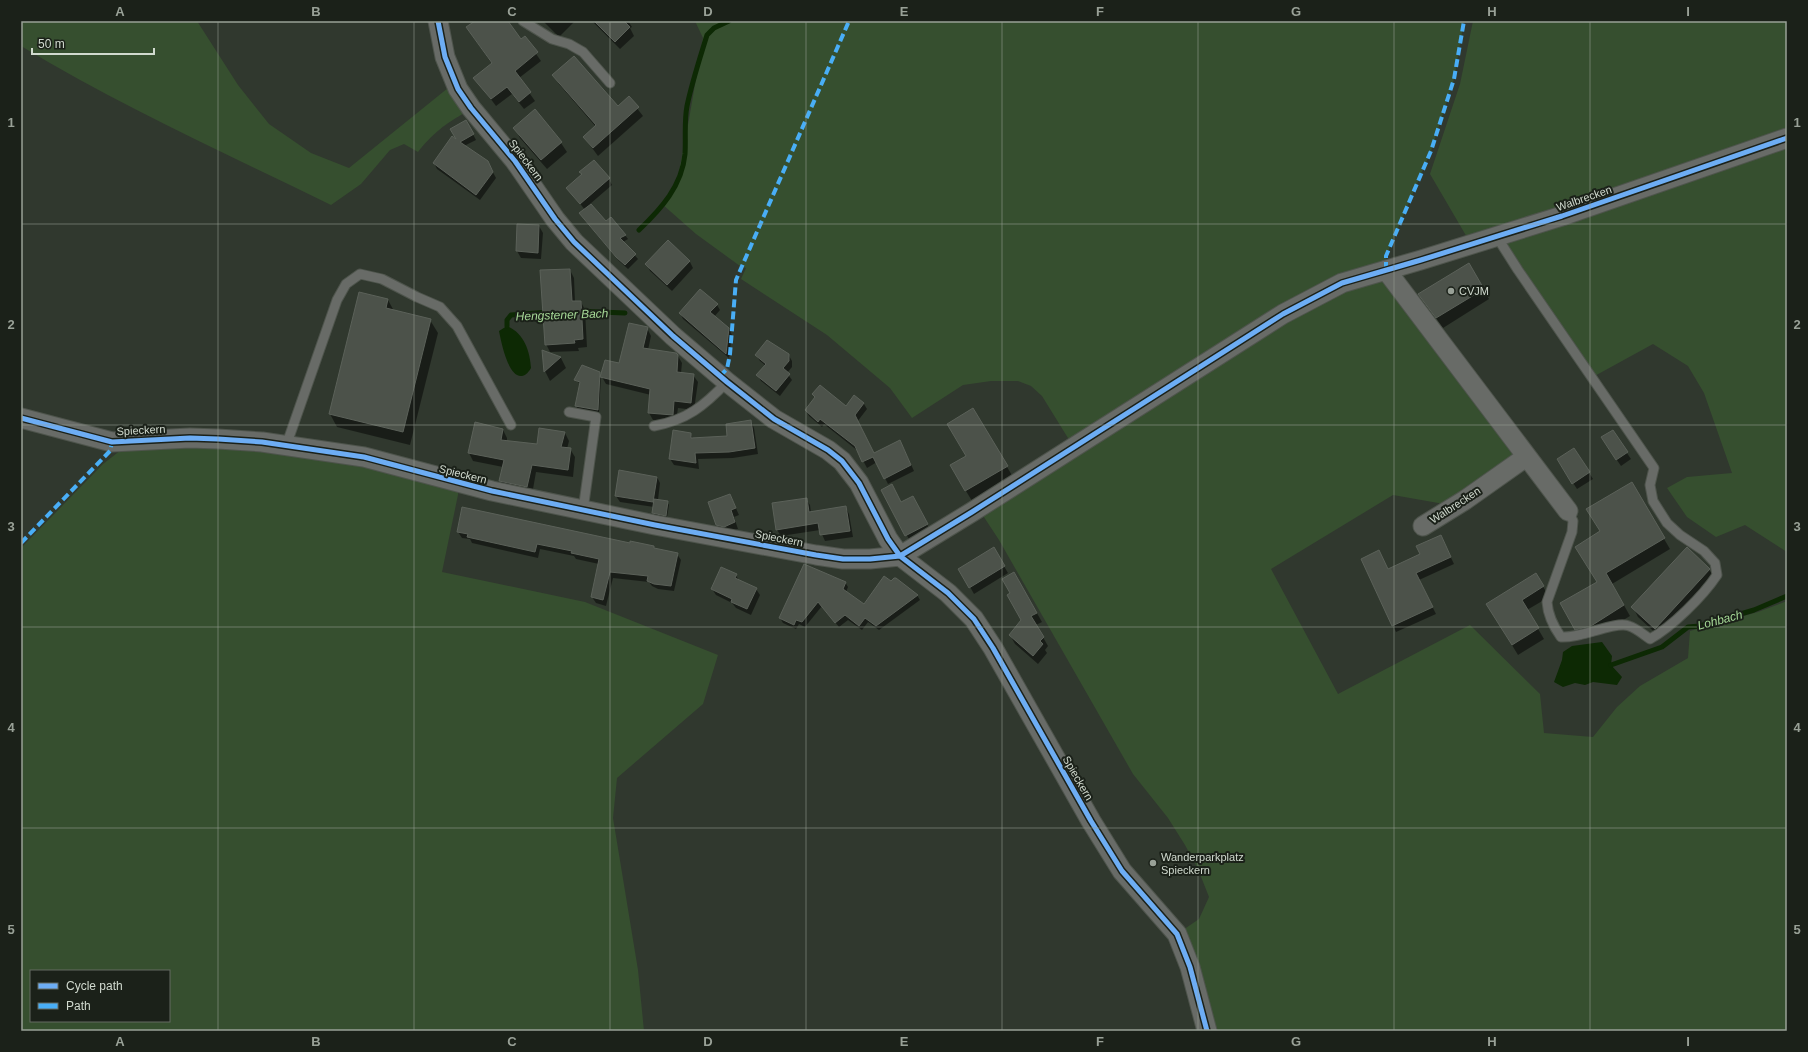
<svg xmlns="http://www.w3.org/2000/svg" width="1808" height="1052" font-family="Helvetica,sans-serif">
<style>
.green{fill:#364f2f;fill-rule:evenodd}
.water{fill:#0d2904}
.shadow{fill:#0007}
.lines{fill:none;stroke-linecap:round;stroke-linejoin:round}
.stream{stroke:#0d2904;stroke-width:5}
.building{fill:#4c524a;stroke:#5b6159}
.lane-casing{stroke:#4e544c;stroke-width:11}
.street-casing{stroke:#4e544c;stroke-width:21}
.lane{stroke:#686b67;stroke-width:9}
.street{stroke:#686b67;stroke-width:19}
.quiet{stroke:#49aef6;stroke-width:4;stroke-dasharray:8 4;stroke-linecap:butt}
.cycleway-casing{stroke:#1b2119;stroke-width:8}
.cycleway{stroke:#6dadf4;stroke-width:5}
.grid{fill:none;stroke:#99a197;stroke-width:1;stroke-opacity:0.55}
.poi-dot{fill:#99a197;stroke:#1b2119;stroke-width:1.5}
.labels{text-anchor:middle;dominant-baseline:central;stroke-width:4;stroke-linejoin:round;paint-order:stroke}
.street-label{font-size:11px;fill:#d1dacf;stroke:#1b2119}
.poi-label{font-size:11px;fill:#d1dacf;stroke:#1b2119;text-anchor:start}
.water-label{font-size:12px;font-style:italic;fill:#a6d997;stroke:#1b2119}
.neatline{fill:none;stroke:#99a197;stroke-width:1.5}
.grid-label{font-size:13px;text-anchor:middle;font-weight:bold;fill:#99a197}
</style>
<rect width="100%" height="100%" fill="#30382e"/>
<path class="green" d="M21,21H197L238,85L269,124L311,153L349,168L448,88L466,112C445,124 433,133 418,152L404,144L390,150L361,184L331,205C227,154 120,106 21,46Z
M695,21H1464L1454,79L1431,151L1386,256V269L1526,457L1444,504L1393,495L1271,569L1338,694L1470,625L1540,694L1544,733L1593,737L1617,707L1640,686L1688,658L1690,631L1758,612L1787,601V1031H1211L1180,932L1199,919L1209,897L1198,869L1185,845L1168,818L1133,774L999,540L980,511L1076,451L1042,396L1031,386L1018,381H991L963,385L912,418L890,388L827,335L741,279L746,268L740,266L696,234L662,204L678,177L688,125L703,38Z
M1473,21H1787V552L1745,525L1716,537L1687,517L1667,488L1687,477L1732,473L1704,393L1688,366L1653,344L1591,378L1497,237L1468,239L1430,174L1460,84Z
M140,446L254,448L355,464L459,490L442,572L585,602L718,655L703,704L617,778L613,818L638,970L644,1031H21V548L103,464L121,450ZM31,971H169V1021H31Z"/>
<path class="water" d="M507,326C524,333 530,351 531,368C529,371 527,375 522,376C508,378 501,341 499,331Z
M1602,642L1612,656L1611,665L1622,677L1617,685L1593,682L1585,685L1575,683L1563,687L1554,682L1562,660L1563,652L1572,646Z"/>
<path class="shadow" d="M477,21H507L521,41L525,38L541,61L519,78L535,101L524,109L512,94L496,106L475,78L492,64L472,35Z
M543,21H575L559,37Z
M592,21H628L632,27L630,28L634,36L620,49Z
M554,75L618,108L629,98L643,116L598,156L584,137L596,127L559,84Z
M535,111L561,143L567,152L547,169L520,138L515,128Z
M466,121L476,140L464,146L487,161L496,178L480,200L437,169L434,163L458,142Z
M581,172L609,179L612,185L590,204L606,223L625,235L628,239L623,242L638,259L628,269L619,261L583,218L585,210L568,188L582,175Z
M539,226L543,233L541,259L521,258L517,251Z
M668,241L690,262L693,268L672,291L650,271L647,264Z
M1468,264L1489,299L1443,328L1419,294Z
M570,270L574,278L575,302H581L585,310L587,347L578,348L579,351L550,352L546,344Z
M388,300L394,311L430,320L438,333L410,445L337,427L330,414Z
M717,305L720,310L714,317L729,329L732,335L729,358L683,319L680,313Z
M647,328L651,336L648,350L678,356L682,363L681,373L693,375L698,382L694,410L678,408L676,422L653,420L649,413L651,395L606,384L602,377L620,364Z
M543,351L561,358L566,368L550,381L545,371Z
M788,354L792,361V367L787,373L792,380L780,396L761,381L758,375L766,366L760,361L756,355Z
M599,373L601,376L599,413L577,408L576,405L580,384L576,380Z
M854,397L864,404L867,409L857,422L874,455L903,447L914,471L888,484L877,462L867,468L858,451L824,424L822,427L809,416L806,410L846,407Z
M973,410L1013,477L972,501L951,466L967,456Z
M751,421L754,428L758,454L733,458L698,459L699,469L674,465L670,459L690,434L693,438L728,437Z
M503,430L507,438V442L538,445L565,433L569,441L567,449H570L575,457L573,477L536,472L532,495L505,489L500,481L503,467L473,461L469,453Z
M1612,431L1631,459L1621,466L1606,444Z
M1574,449L1593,479L1577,489L1562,466Z
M657,477L660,483L658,500L667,502L669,505L667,518L654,516L653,513L654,507L620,502L616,496Z
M1631,483L1670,549L1612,584L1630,616L1597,636L1582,640L1561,604L1598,583L1601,532Z
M882,490L901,503H916L930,530L910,541Z
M730,495L739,515L734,517L738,529L728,533L721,532L717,525Z
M806,499L810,505L811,513L846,508L849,514L853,537L825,541L820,530L781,536L777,530L773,504Z
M458,532L654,547L655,550L677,554L681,560L674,591L658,589L652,586L649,582L613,578L606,606L596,603L592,597L599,564L576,559L574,556L540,549L538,558L472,543L470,539L462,538Z
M1444,543L1454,564L1419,580L1436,614L1396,632L1362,559L1388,570Z
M994,549L1008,573L974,594L960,569Z
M1709,569L1715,579L1661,638L1638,617L1633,607Z
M1014,573L1042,622L1036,625L1048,646L1045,650L1047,653L1038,664L1015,644L1010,635L1022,620L1011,593Z
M1536,574L1549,597L1527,610L1544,639L1518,655L1493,614Z
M736,575L739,581L756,589L760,595L751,615L736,608L732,603L716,595L712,589Z
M845,582L848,587L846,592L864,605L892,583L917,595L920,600L879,630L868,622L862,630L848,620L839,627L822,606L805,627L799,624L796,629L783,623L780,618Z"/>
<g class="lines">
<path class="stream" d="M639,230C661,209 682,186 685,154C686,138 684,122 687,106C692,82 700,58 707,35L714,28L729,21
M575,311L625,313
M507,326V320L511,315L549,312
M1611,665L1662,647L1688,627L1700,626L1754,610L1787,596"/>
</g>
<path class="building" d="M475,21H508L521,39L525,36L538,52L515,71L531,92L519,102L507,87L491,99L473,78L492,63L466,27Z
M594,21H624L630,27L615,42Z
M574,56L618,106L629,96L639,107L593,148L583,137L596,125L552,75Z
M535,109L562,142L541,160L513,128Z
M466,120L474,134L460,142L488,161L493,172L476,195L433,163L452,136L456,139L450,129Z
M594,160L610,178L580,204L566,188L582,174L579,172Z
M591,204L606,221L611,217L626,235L620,238L636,254L625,265L616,257L579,213Z
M517,224L539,225L538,253L516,251Z
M668,240L690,261L667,285L645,264Z
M1469,263L1484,289L1436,318L1418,294Z
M570,269L572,301H581L583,339L574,340L575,343L545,345L540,270Z
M700,289L718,304L710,312L729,328L726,354L679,313Z
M359,292L388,299L386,308L431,319L403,432L329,414Z
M629,323L648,327L643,348L676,353L678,355L677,372L694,374L691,403L674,401L673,415L648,413L650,389L600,377L605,360L619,363Z
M767,340L789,354V361L783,368L790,374L776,391L756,375L766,364L755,355Z
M542,350L561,357L544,372Z
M582,365L600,372L598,410L575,406L580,382L574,380Z
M820,385L846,406L854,395L864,403L855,415L874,453L900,440L911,465L884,479L873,457L862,462L855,446L820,419L818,422L805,410L815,397L812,394Z
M973,408L1008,466L965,491L950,465L966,456L947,424Z
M751,420L755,448L729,452L695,453L696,463L669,459L673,430L691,433V438L727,436L726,424Z
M475,422L503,429L501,440L537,444L539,428L565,432L561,447L571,448L568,470L532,465L527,487L499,481L504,460L468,453Z
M1613,430L1628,452L1616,460L1601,437Z
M1574,448L1590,472L1572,484L1557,459Z
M619,470L657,477L653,502L615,496Z
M1632,482L1665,538L1606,573L1624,605L1591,626L1575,630L1560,603L1597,582L1575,547L1600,531L1586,509Z
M892,484L901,502L913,496L928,524L905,536L881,490Z
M730,494L736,508L731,510L735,522L724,527L716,525L708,502Z
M807,498L809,512L846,506L850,531L820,535L818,523L776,530L772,503Z
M654,499L668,501L666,516L652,513Z
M462,507L630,543V541L654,546V548L678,553L671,586L654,584L647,581L648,576L610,572L603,600L591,597L599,559L571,553L572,551L537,544L535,552L467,537L468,534L457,532Z
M1441,535L1451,557L1416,573L1433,607L1392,626L1361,559L1379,550L1388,569L1420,554L1416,546Z
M994,547L1005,566L969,588L958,569Z
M1687,547L1710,569L1655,629L1631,607Z
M804,564L846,582L843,589L864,604L884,576L891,581L894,578H896L918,595L876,626L865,618L859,626L845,615L835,623L818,602L802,622L796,620L794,625L779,618Z
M721,567L737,574L735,578L757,588L747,609L731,602L732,599L711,589Z
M1014,572L1037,613L1031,616L1044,637L1040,641L1043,644L1033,656L1009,635L1021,620L1007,595L1010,593L1002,579Z
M1536,573L1544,586L1522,600L1539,628L1512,645L1486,604Z"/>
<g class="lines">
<defs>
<path id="lane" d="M523,21L552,39L569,44L583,52L610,83
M1497,237L1518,270L1654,468L1650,485L1653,501L1667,523L1680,535L1704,551L1715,563L1717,575C1703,596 1672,627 1650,639C1644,635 1636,628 1629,626C1616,620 1581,639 1561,637C1553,626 1548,616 1547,602L1572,532L1573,521L1568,511
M569,412L596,417L583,510
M654,426C687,420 704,406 727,382
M286,446L337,300L346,284L360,274L382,279L417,297L440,307L457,326L511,425"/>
<path id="street" d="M438,21L445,57L458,89L471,108L515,161L555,219L574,242L673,336L727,382L774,419L828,450L842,461L859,483L888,539L900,556L948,593L974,619L993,648L1091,821L1122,871L1177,934L1190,967L1207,1031
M1386,270L1568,511
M21,418L112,442L190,438L218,439L262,442L364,457L492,491L655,525L816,555L843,559H870L900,556L972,512L1283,314L1342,283L1421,260L1562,216L1787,138
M1423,526L1465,500L1526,457"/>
</defs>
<use href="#lane" class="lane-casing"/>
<use href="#street" class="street-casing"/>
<use href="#lane" class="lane"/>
<use href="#street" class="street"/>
<path class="quiet" d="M1386,270V256L1431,151L1454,79L1464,21
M720,376L727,369L730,354L736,280L849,21
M21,543L110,451L112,442"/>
<defs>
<path id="cycleway" d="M438,21L445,57L458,89L471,108L515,161L555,219L574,242L673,336L727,382L774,419L828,450L842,461L859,483L888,539L900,556L948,593L974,619L993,648L1091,821L1122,871L1177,934L1190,967L1207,1031
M21,418L112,442L190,438L218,439L262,442L364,457L492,491L655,525L816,555L843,559H870L900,556L972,512L1283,314L1342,283L1421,260L1562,216L1787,138"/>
</defs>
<use href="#cycleway" class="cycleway-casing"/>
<use href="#cycleway" class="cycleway"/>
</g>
<path class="grid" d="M218,21V1031M414,21V1031M610,21V1031M806,21V1031M1002,21V1031M1198,21V1031M1394,21V1031M1590,21V1031M21,224H1787M21,425H1787M21,627H1787M21,828H1787"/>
<g class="poi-dot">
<circle cx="1451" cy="291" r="4"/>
<circle cx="1153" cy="863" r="4"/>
</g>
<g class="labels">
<g class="street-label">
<text transform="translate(526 160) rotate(53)">Spieckern</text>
<text transform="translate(1584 198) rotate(-19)">Walbrecken</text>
<text transform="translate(141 430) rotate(-3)">Spieckern</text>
<text transform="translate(463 474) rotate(14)">Spieckern</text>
<text transform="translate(1455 505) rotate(-33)">Walbrecken</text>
<text transform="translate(779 538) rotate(11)">Spieckern</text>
<text transform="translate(1078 778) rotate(60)">Spieckern</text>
</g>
<g class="poi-label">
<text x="1459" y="291">CVJM</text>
<text x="1161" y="857">Wanderparkplatz<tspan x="1161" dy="13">Spieckern</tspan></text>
</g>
<g class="water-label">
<text transform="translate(562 315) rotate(-2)">Hengstener Bach</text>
<text transform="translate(1720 620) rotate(-15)">Lohbach</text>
</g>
</g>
<rect width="1808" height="1052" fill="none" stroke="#1b2119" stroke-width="44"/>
<rect x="30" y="970" width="140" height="52" fill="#1b2119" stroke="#646b62"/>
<rect x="38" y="983" width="20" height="6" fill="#6dadf4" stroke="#646b62"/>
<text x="66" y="990" font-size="12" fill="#d1dacf">Cycle path</text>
<rect x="38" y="1003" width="20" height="6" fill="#49aef6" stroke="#646b62"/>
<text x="66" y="1010" font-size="12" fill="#d1dacf">Path</text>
<path d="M32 48v6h122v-6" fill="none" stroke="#d1dacf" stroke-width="2"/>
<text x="38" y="48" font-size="12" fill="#d1dacf" stroke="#1b2119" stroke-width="3" paint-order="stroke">50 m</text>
<rect x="22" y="22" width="1764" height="1008" class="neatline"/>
<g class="grid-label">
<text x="120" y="16">A</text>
<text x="316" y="16">B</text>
<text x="512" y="16">C</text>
<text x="708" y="16">D</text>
<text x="904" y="16">E</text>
<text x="1100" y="16">F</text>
<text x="1296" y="16">G</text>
<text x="1492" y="16">H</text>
<text x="1688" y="16">I</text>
<text x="11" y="127">1</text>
<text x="1797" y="127">1</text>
<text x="11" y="329">2</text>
<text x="1797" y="329">2</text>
<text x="11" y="531">3</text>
<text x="1797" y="531">3</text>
<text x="11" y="732">4</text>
<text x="1797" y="732">4</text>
<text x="11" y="934">5</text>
<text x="1797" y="934">5</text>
<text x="120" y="1046">A</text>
<text x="316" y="1046">B</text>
<text x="512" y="1046">C</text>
<text x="708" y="1046">D</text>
<text x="904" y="1046">E</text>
<text x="1100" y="1046">F</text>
<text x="1296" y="1046">G</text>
<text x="1492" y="1046">H</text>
<text x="1688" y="1046">I</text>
</g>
</svg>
